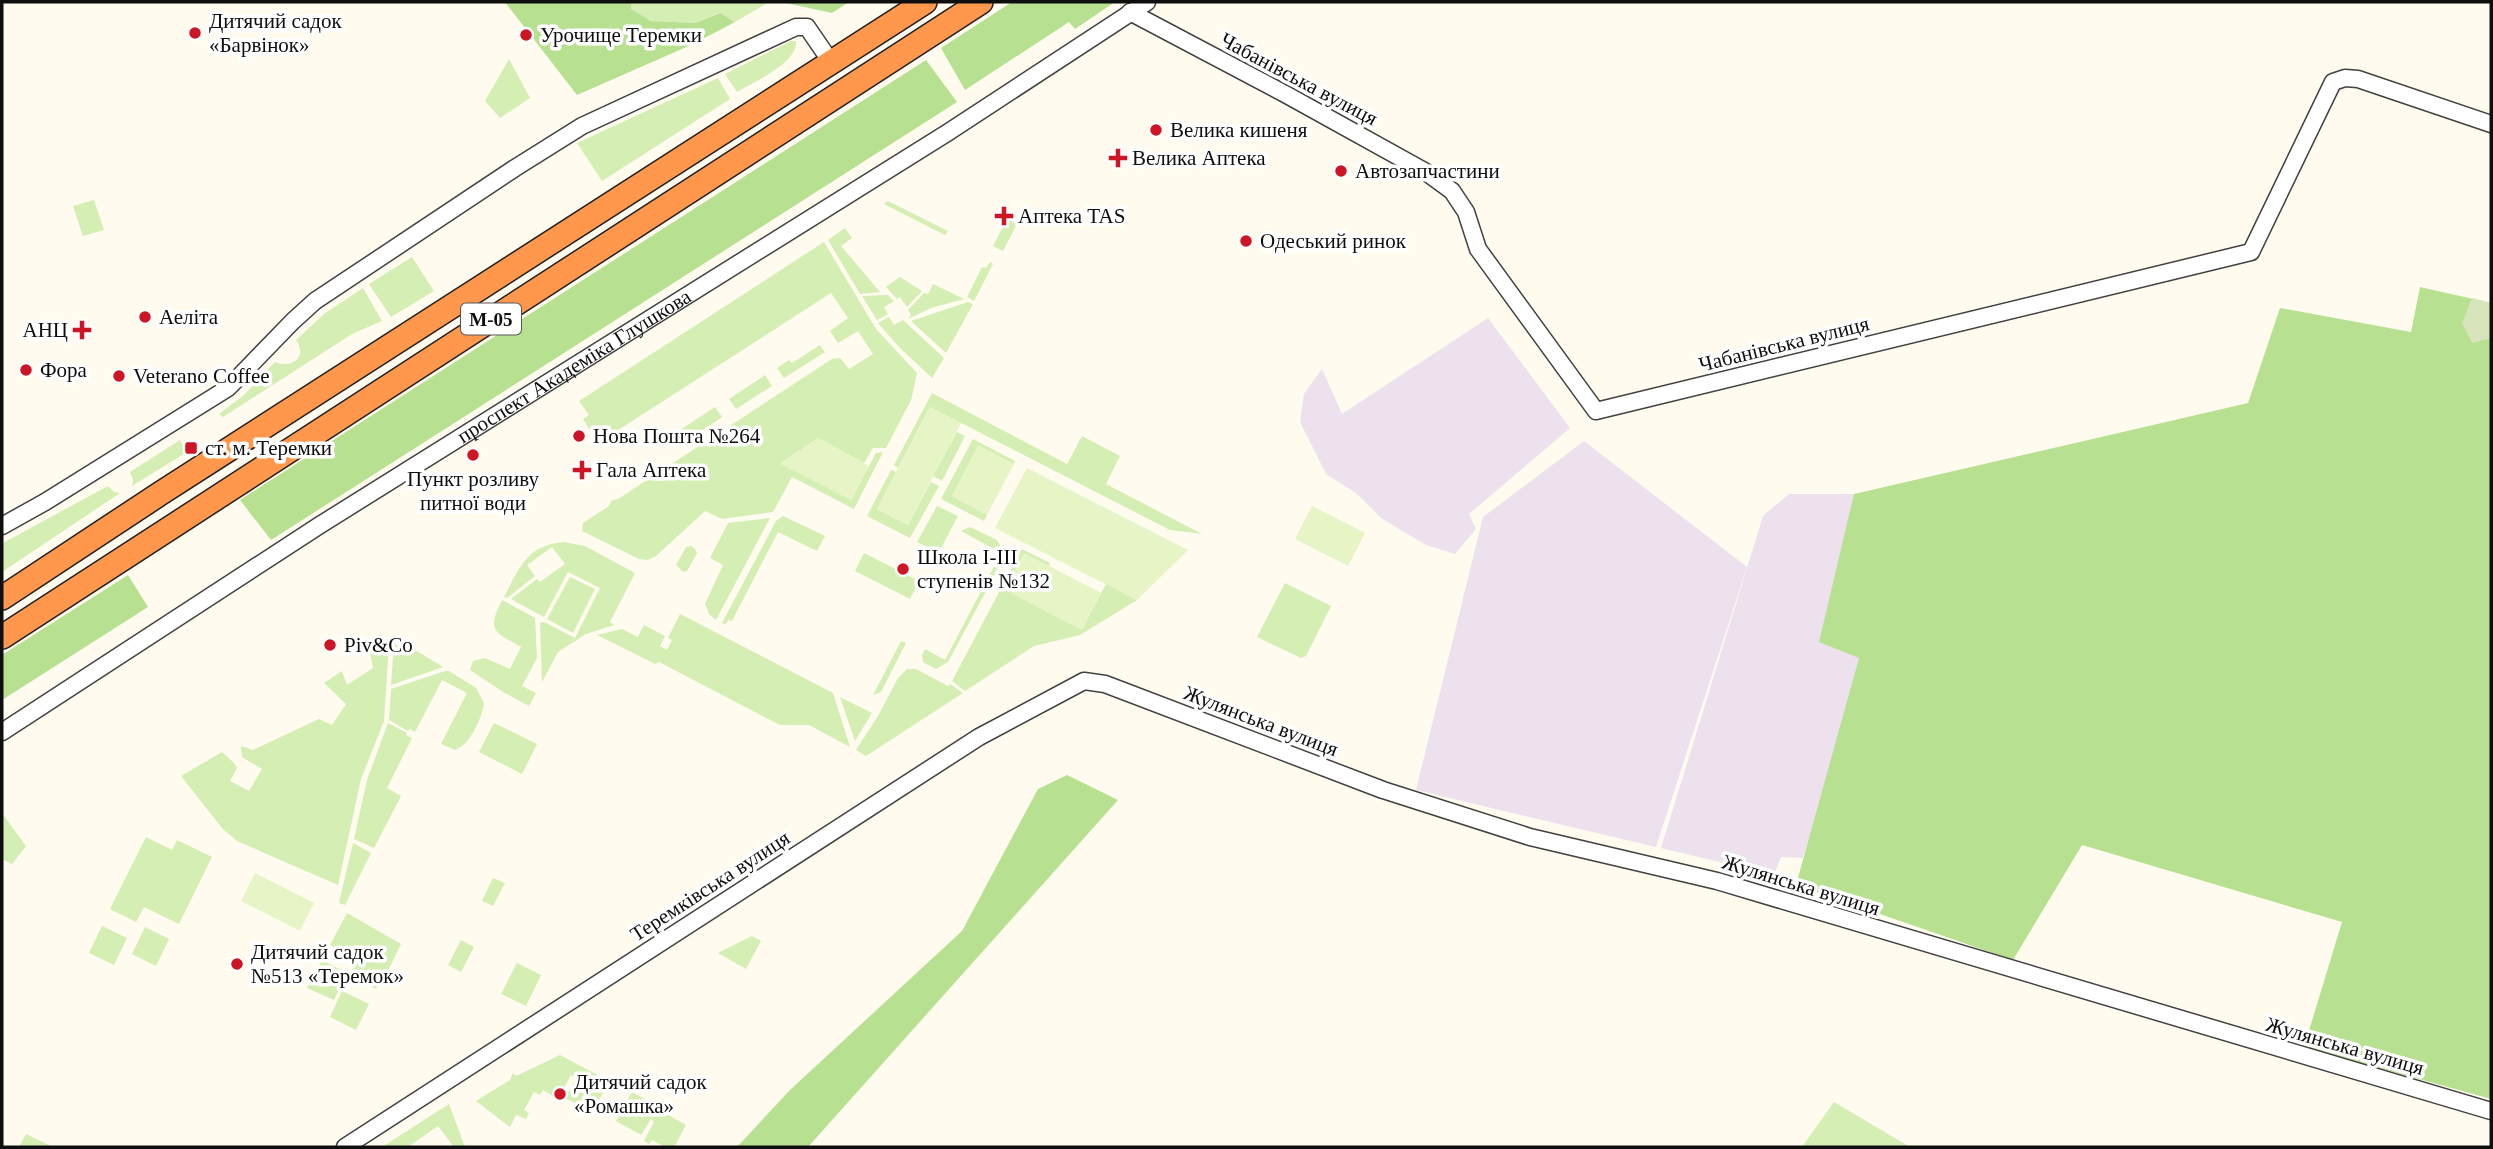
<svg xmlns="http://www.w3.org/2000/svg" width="2493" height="1149" font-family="'Times New Roman',serif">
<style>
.industrial{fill:#ece1ed}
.green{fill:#d4eeb3}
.forest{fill:#b7e191}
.cemetery{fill:#d8e4bc}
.pitch{fill:#e6f4c6}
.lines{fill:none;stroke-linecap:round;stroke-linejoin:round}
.minor-casing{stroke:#414141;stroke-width:19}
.highway-casing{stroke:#1f1f1f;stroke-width:26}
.minor{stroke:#fff;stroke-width:16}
.highway{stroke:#ff984c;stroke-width:23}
.poi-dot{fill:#cd1625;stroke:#fff;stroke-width:2.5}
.labels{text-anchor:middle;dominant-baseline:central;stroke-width:7;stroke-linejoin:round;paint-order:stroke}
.shield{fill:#fff;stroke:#565656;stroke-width:2}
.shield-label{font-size:19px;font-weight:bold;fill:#0e0e0e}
.poi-label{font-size:21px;fill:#0e0e0e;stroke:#fff;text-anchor:start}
.street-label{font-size:21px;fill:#0e0e0e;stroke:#fff}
</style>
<rect width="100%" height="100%" fill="#fffbee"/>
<path class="industrial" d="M1488,318L1570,428L1469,514L1476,529L1455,554L1426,545L1381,518L1356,493L1326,474L1300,422L1304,394L1322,369L1342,414Z
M1584,441L1747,567L1656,847L1416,790L1483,517Z
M1789,494H1854L1838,573L1859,658L1826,785L1803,858L1781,857L1774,875L1661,848L1763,516Z"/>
<path class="green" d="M631,2H769L735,22L719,13L695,23L651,21L631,9Z
M791,41H796C798,63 755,81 737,92L725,74Z
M509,59L530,98L500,118L485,101Z
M718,78L730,99L602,181L577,143Z
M94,200L104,230L83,236L73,206Z
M888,201L948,231L945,235L884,204Z
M1007,219L1017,224L1003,251L993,246Z
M845,228L852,238L841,246L880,292L860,294L828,240Z
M824,242L876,329L917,373L911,400L886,448H873L864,463L818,438L781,463L851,500L876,453L883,452L854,509L792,477L773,512L722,519L705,511L656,556L648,560L639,559L582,531L583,523L609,506L612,500L618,499L832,359L840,358L849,369L873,354L858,331L838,343L830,331L848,318L831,293L598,443L583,419L589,415L579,401Z
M412,257L434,291L391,317L369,284Z
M990,262L993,264L974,301L967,297L982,267L986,268Z
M900,277L922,291L907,307L900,297L897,299L886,287Z
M933,284L964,299L931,308L908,319L911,315L908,310L924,293L928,294Z
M363,288L382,321L352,334L223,417L219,414L244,395L275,362C292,369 308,357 296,340L324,314Z
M888,295L894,301L884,307L888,314L877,320L862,296Z
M968,302L973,304L946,353L911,321Z
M889,317L894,325L903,320L944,358L932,378L897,345L878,323Z
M820,345L825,352L784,378L777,368L789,360L792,363Z
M765,375L772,386L736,409L729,399Z
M932,393L1067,464L1082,436L1120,456L1106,484L1202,534L1170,530L930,407L898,468L894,465Z
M715,407L722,417L684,443L677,432Z
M957,432L965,436L942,481L933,476Z
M973,439L1015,461L1014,464L978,446L952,496L987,515L984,521L941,499Z
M180,440L187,452L132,486L133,480L130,472Z
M891,470L896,472L877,509L908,525L931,482L939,486L910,538L867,516Z
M108,486L114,492L120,493L2,572L3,543Z
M937,506L958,516L941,548L936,551L917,542Z
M783,516L825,536L817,551L778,532L732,621L728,620L726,624L722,623L776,521Z
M770,518L716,620L709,614L705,604L723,565L710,558L728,523Z
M970,527L997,540L1004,552L992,580L948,662L936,669L923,662L922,655L925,649L945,660L1001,553L961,531Z
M564,542L585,546L635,573L610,622L614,625L586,634L558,652L542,682L540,623L544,622L575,638L600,588L568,572L544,617L511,599L537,579L540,582L565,564L552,547L527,565L535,576L507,598L504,597C520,567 527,545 564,542Z
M691,546L695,549L697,553L687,571L683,572L676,565L686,547Z
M1022,549L1050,563L1049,566L1082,629L1106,584L1137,600L1080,635L1034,646L965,691L952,681Z
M864,553L919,581L910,599L855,571Z
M570,577L595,589L573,633L547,619Z
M1285,583L1331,606L1306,656L1301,658L1257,637Z
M502,600L535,618L537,658L522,686L536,693L529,706L503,692L470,670L473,661L485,658L510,669L521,647C495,632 486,632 502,600Z
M680,614L833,693L850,747L809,725H780L659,662L655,664L597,635L622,629L638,637L644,625L665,636L660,646L667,650L672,640L668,638Z
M901,641L906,643L881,692L873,695Z
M389,644L384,721L361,779L338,885L237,841L222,828L181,776L222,752L234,763L237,768L230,781L249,791L262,769L242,757L241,746L253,750L319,719L332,725L346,704L324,683L342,671L347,685L373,668L370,652Z
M394,644L415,650L443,667L391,685Z
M907,669H916L948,686L950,684L963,693L866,756L856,750L878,716L898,678Z
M445,671H449L476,688L484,703C482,718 470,745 455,750L441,744L467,693L442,680L415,732L410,729L408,731L389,720L391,689Z
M840,697L872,713L855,741Z
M388,723L407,733L406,735L412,738L387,788L401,796L374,848L354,839L367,780Z
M494,723L537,744L522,774L479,752Z
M2,813L26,846L12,864L2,859Z
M146,837L172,850L177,840L212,857L179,924L144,907L136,922L110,909Z
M353,843L371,853L345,905L339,903Z
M493,878L505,883L493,906L482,901Z
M347,913L401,944L385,977L382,976L376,989L350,976L358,960L330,945Z
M102,926L127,938L114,965L89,953Z
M145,927L169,939L156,966L132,954Z
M752,936L761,941L746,969L718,953Z
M461,940L474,947L461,972L448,965Z
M322,960L347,973L334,1000L307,988Z
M517,963L541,975L526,1006L501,994Z
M342,991L369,1004L356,1030L330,1017Z
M560,1055L609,1081L593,1112L565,1098L576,1079L571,1075L560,1095L555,1093L553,1096L543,1090L540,1095L534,1092L524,1110L529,1113L526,1119L516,1115L510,1127L476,1101L510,1080L513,1073L516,1076Z
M632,1092L671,1113L670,1116L686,1125L674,1147H665L652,1140L649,1144L644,1141L654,1122L651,1119L641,1135L616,1121Z
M1834,1102L1910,1147H1802Z
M449,1104L465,1147H454L438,1126L408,1147H382Z
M26,1134L53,1147H19Z"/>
<path class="forest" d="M505,2H631V9L651,21L695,23L720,13L735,22L691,45L577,95Z
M781,2H849L832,13Z
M1012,2H1115L1075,29L1069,22L965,90L941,48Z
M926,60L957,102L271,540L240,500Z
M2420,287L2491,303V1099L2304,1047L2342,922L2082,845L2013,960L1796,885L1859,658L1819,642L1854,494L2248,403L2280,308L2411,332Z
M128,575L148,607L2,700V655Z
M1067,775L1118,800L808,1147H737L790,1090L962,931L1038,789Z"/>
<path class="cemetery" d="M2472,298L2491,303V338L2472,343L2462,323Z"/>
<path class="pitch" d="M930,407L961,423L908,525L877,509Z
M818,438L869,466L851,500L780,464Z
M978,445L1014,464L987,515L952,496Z
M1027,468L1188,550L1137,600L995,528Z
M1312,506L1365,533L1348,566L1295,539Z
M1024,553L1101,593L1081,630L1005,590Z
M255,873L314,903L300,931L241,901Z"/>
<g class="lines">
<defs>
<g id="minor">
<path d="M1130,12L1287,95L1426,172L1452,191L1466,212L1478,249L1596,411L2251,252L2333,82L2345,78L2358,79L2491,124"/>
<path d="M2,526L45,502L228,388L293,321L315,301L515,168L582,126L796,27H807L831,62"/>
<path id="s1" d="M2,732L320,525L947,133L1147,2"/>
<path d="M345,1147L979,737L1084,681L1105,684L1383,790L1530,837L1717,881L2491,1111"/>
</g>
<path id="highway" d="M2,598L161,493L925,2
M2,637L981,2"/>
</defs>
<use href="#minor" class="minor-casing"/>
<use href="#highway" class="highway-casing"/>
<use href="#minor" class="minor"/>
<use href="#highway" class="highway"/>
</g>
<g class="poi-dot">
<circle cx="195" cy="33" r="7"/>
<circle cx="526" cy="35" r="7"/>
<circle cx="1156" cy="130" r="7"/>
<path d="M1114.5 147.5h7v7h7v7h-7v7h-7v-7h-7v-7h7z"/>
<circle cx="1341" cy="171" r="7"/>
<path d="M1000.5 205.5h7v7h7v7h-7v7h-7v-7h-7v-7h7z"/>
<circle cx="1246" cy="241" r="7"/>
<circle cx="145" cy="317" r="7"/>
<path d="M78.5 319.5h7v7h7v7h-7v7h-7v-7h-7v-7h7z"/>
<circle cx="26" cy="370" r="7"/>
<circle cx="119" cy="376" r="7"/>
<circle cx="579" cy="436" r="7"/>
<rect x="184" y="441" width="14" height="14" rx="3.5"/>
<circle cx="473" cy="455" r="7"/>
<path d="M578.5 459.5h7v7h7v7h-7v7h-7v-7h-7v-7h7z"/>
<circle cx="903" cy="569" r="7"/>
<circle cx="330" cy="645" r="7"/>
<circle cx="237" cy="964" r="7"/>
<circle cx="560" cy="1094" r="7"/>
</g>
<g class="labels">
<rect class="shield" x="461" y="303.5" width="60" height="31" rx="5"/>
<g class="shield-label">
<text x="491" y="319">М-05</text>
</g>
<g class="poi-label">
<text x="209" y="21">Дитячий садок<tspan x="209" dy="24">«Барвінок»</tspan></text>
<text x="540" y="35">Урочище Теремки</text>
<text x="1170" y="130">Велика кишеня</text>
<text x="1132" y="158">Велика Аптека</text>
<text x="1355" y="171">Автозапчастини</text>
<text x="1018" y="216">Аптека TAS</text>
<text x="1260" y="241">Одеський ринок</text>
<text x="159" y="317">Аеліта</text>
<text x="68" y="330" text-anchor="end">АНЦ</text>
<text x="40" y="370">Фора</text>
<text x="133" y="376">Veterano Coffee</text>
<text x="593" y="436">Нова Пошта №264</text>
<text x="205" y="448">ст. м. Теремки</text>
<text x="596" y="470">Гала Аптека</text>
<text x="473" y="479" text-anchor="middle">Пункт розливу<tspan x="473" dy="24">питної води</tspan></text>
<text x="917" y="557">Школа І-ІІІ<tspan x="917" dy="24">ступенів №132</tspan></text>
<text x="344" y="645">Piv&amp;Co</text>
<text x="251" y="952">Дитячий садок<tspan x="251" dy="24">№513 «Теремок»</tspan></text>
<text x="574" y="1082">Дитячий садок<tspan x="574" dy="24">«Ромашка»</tspan></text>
</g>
<g class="street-label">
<text transform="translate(1299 79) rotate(28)">Чабанівська вулиця</text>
<text transform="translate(1784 344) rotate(-14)">Чабанівська вулиця</text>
<text stroke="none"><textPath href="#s1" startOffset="679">проспект Академіка Глушкова</textPath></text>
<text transform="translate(1261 721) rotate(21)">Жулянська вулиця</text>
<text transform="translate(1801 885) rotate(17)">Жулянська вулиця</text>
<text transform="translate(710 886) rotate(-33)">Теремківська вулиця</text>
<text transform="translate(2345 1046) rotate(16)">Жулянська вулиця</text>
</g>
</g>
<rect width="2493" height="1149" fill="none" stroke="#0e0e0e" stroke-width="7"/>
</svg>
